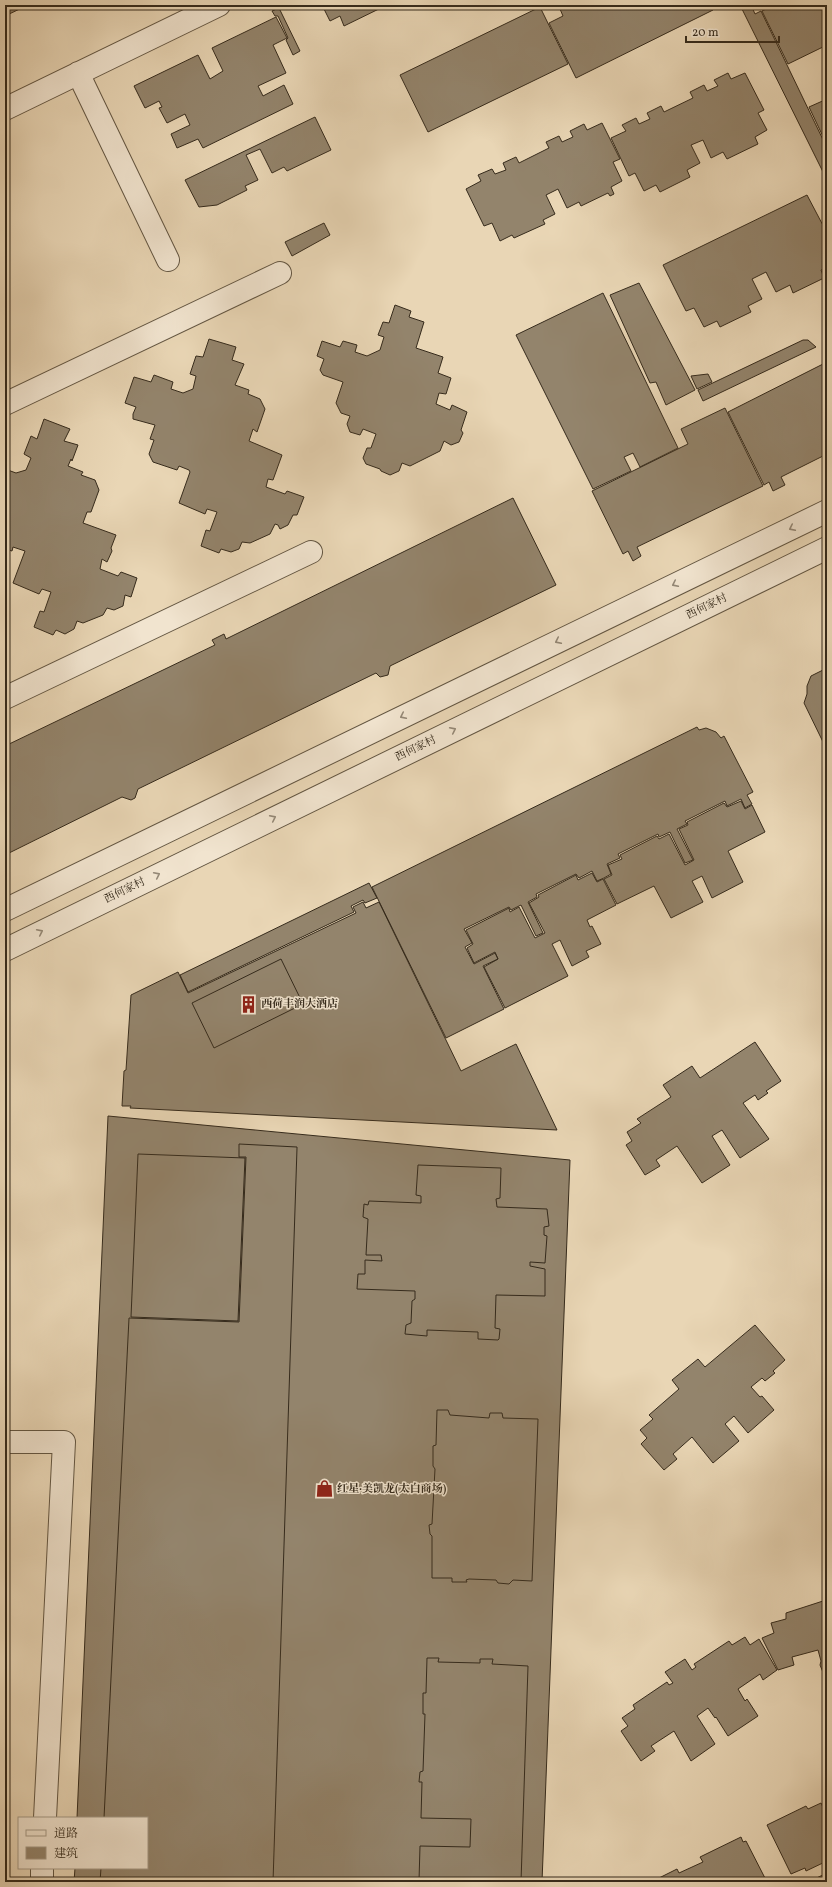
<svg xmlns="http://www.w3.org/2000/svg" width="832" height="1887" font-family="Vollkorn,'Noto Serif SC',serif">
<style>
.building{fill:#93846c;stroke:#362b1c}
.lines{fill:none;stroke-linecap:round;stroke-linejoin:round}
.minor-casing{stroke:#635642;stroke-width:24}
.minor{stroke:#f1e4cf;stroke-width:22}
.oneway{stroke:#948876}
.labels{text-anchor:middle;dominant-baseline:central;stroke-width:3;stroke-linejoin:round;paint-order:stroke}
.street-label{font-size:11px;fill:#362b1c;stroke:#f1e4cf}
.poi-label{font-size:11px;font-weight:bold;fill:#362b1c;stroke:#f1e4cf;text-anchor:start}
</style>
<rect width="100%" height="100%" fill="#e9d6b5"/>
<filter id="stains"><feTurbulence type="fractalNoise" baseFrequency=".005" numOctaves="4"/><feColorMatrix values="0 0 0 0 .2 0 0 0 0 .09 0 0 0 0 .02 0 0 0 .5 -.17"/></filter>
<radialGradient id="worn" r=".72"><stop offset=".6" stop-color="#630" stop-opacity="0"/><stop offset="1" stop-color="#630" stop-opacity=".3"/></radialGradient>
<path class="building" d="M5,5H28L5,16Z
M322,5H387L344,26L340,16L330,21Z
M568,5H577L579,9L587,5H710L713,10L576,78L549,23L563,16L560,9Z
M740,5H751L755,14L761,11L827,148V180Z
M774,5H827V45L788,64L762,11Z
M540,7L568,64L428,132L400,75Z
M279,8L300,51L293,55L286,40L288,38L278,16H275L272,11Z
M276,17L287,38L273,45L286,73L258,86L263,96L284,85L293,104L203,148L198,139L177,148L171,134L190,125L185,114L167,123L159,108L162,107L159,101L145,108L134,86L198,55L210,79L223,71L212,48Z
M728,73L731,79L745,73L764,110L758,113L767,130L755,137L758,144L727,159L723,152L711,158L703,140L691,145L700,163L687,170L690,177L660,192L656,185L644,191L635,173L629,176L611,138L626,131L622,125L636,118L639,124L650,119L647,113L661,106L664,112L693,98L690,92L704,85L707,91L718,86L714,80Z
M827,99V145L809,107Z
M315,117L331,150L287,171L284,167L272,173L260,149L246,155L258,180L245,186L247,190L217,205L199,207L185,180Z
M602,123L620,159L613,162L622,181L611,187L614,194L610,196L608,193L581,206L579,202L567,208L558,189L546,195L555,214L543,220L545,224L514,238L512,235L500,241L492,223L484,226L466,189L481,181L478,175L492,169L495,174L506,170L503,163L516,157L519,163L549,148L546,142L559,136L562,142L573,137L570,131L584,124L587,130Z
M807,195L827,233V242L824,244L827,251V267L821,270L824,278L793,293L790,285L776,292L766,272L752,279L762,299L748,306L751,312L720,327L717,321L704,327L694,308L686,311L663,265Z
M324,223L330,235L292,256L285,242Z
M639,283L695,390L666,405L656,382L650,383L610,295Z
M603,293L678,448L640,467L633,453L624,457L631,471L593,489L516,335Z
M395,305L411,311L409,317L424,322L416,348L443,357L438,373L451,378L446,394L439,393L436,404L450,410L452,405L467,412L461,430L463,433L459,442L451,445L444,441L440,451L410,466L402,463L399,471L390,475L381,471L380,469L366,464L363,458L367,448H371L376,434L363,429L360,435L350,432L347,424L350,416L341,413L336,403L343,382L323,375L320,370L324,359L317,356L322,341L340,347L343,341L357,345L355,352L367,356L380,350L384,337L378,335L383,322L389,323Z
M209,339L236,347L232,360L244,364L235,385L249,390L248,394L260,399L265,409L257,432L253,429L249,441L282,455L273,480L268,479L266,487L285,494L287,491L304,497L297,515H293L288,525L280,529L278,525L275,524L270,534L250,543L242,542L239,549L231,552L221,549L219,553L201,546L206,530L210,531L217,512L207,509L205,514L179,503L190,472L189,470L179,466L177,470L153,462L149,454L154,440L150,439L155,425L133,419V414L136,407L125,403L134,377L151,382L154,375L173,382L171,389L183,393L193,389L196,376L190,374L196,356L203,357Z
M803,340H808L816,347L703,401L698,390Z
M827,362V454L781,477L785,485L773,491L769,482L764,485L728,412Z
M708,374L712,382L697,389L691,376Z
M725,408L763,486L637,547L641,556L633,561L628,551L623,554L592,491L688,444L681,429Z
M44,419L70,429L64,441L78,445L72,461L71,459L68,466L83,472L81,475L95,480L99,490L91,512H87L83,523L116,535L111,548L112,551L107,562L102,559L100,569L118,576L121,572L137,578L131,597L125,595L123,606L114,610L107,608L103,615L83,623L77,621L74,629L65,634L56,630L53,635L34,627L40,611L44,612L51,592L42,589L39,594L13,583L25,551L13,547L12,551L5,549V469L16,473L26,470L31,458L24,454L31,436L37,439Z
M513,498L556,585L390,666L388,675L380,677L376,673L138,789L135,798L131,800L122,797L5,855V746L215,645L212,640L224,634L226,639Z
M827,668V745L826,743L824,744L804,703L807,694V686L811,676Z
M697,727L699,730L706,728L716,732L721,738L724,736L753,792L747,795L752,804L745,808L741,799L727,806L725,801L685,821L687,824L677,829L693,860L685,863L670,832L659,837L658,834L618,854L620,858L607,864L611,874L604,878L597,881L592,871L579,878L576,874L536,894L537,897L528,902L543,933L536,936L521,905L511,910L509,907L464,929L472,943L465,947L474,964L495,953L498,959L483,966L504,1009L446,1038L372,887Z
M741,801L745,809L752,805L765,832L728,851L743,882L712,898L702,876L692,881L703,902L671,918L654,886L617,904L604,879L612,875L608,865L622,859L620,855L657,836L659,839L669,834L685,865L694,860L679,829L688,825L687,822L724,803L727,807Z
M592,873L597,882L603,879L616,905L587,920L590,927L592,926L601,944L586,951L589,957L572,966L560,940L552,944L568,976L505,1008L484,967L498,959L495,952L474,963L467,948L473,944L466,930L509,908L510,912L519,907L535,938L545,933L529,903L539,897L538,895L576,875L578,880Z
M369,883L377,898L365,903L363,900L351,906L354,912L188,992L180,975Z
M363,902L366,908L379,902L461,1071L516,1044L557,1130L130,1108L131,1106H122L124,1071L126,1070L131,995L178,972L188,993L356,913L353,907Z
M281,959L303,1004L214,1048L192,1003Z
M827,1024V1033L823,1026Z
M755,1042L781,1081L766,1091L768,1093L758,1100L755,1095L743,1103L769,1139L740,1158L722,1130L712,1136L730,1165L702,1183L677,1146L656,1160L660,1166L645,1175L626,1145L632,1141L627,1132L641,1123L637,1119L671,1097L663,1085L692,1066L700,1078Z
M108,1116L570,1160L542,1882H74L75,1868H147V1818H77Z
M239,1144L297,1147V1148L273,1882H100L101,1868H147V1818H104L129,1318L239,1322L246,1157H239Z
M138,1154L245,1158L238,1321L131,1317Z
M418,1165L501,1168L500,1198L496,1199L497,1207L547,1209L549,1226L544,1227V1235L547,1236L545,1263L530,1262V1266L545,1269V1296L496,1295L495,1328L500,1329L499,1339L498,1340L478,1339V1332L427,1330V1336L405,1334L406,1325L411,1323L412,1301L415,1299V1291L357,1289L358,1274H365V1260L382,1261L381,1255H366L368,1219L363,1217L364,1204L368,1205L369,1201L421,1203V1196L416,1195Z
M755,1325L785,1360L773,1371L775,1373L765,1381L762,1378L751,1387L760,1397L762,1396L774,1410L748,1433L734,1416L725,1424L739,1441L713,1463L692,1437L673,1454L677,1459L664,1470L641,1444L647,1438L640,1430L653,1419L649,1415L679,1389L672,1380L698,1359L705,1367Z
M437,1410H448L450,1415L489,1418L490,1413H502L503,1418L538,1419L532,1581L513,1580L509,1584L498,1583L496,1580L469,1579L466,1580L467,1582H452V1578H432V1536L430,1534L429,1525L432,1524L435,1469L433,1466V1446L436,1445Z
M823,1601L827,1603V1682L820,1665L821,1661L818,1650L792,1657L794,1665L778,1670L762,1638L774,1633L771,1623L786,1619V1613Z
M745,1637L750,1645L759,1639L777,1670L763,1680L760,1674L738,1689L745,1701L747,1699L758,1716L728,1736L716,1717L715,1718L708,1708L697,1716L715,1744L691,1761L674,1731L651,1746L655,1751L641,1761L621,1731L628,1726L622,1718L635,1709L633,1705L667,1682L669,1685L673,1683L665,1672L685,1659L692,1670L696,1667L694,1664L729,1641L732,1645Z
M427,1658H439L438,1662L480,1663V1659H493L492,1664L528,1666L521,1882H415L419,1881L420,1846L470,1847L471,1819L421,1818L422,1782H419L420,1772L423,1771L425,1714H423V1693H426Z
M827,1800V1813L822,1803Z
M821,1803L827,1816V1861L806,1871L805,1868L791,1874L767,1825L806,1806L808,1809Z
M741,1837L743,1842L746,1841L767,1882H651L677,1869L679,1873L703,1862L700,1857Z
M827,1873V1882H808Z"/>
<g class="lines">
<defs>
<path id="minor" d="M78,73L168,260
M5,109L219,5
M5,404L280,273
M5,698L311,552
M5,910L827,511
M5,950L827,548
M5,1442H64L45,1818
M42,1882V1868"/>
</defs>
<use href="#minor" class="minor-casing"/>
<use href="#minor" class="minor"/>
</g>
<defs><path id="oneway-chevron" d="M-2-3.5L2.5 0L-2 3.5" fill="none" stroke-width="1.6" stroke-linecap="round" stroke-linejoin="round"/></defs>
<g class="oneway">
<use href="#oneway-chevron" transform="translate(792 528) rotate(154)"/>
<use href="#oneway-chevron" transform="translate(675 584) rotate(154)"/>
<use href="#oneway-chevron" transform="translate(558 641) rotate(154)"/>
<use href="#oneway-chevron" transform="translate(403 716) rotate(154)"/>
<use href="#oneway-chevron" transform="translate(453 730) rotate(-26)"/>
<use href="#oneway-chevron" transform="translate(273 818) rotate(-26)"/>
<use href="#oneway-chevron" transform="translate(157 875) rotate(-26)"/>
<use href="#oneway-chevron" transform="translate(40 932) rotate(-26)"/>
</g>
<defs>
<symbol id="building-bare" viewBox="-9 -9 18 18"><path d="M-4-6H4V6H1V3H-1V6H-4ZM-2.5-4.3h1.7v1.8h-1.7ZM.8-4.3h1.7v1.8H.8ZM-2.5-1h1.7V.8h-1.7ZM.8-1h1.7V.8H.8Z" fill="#8f2418" stroke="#f1e4cf" stroke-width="2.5" paint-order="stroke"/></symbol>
<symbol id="shop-bare" viewBox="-9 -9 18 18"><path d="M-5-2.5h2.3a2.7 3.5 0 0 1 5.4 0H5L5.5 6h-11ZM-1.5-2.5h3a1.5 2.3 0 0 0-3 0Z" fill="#8f2418" stroke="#f1e4cf" stroke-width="2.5" paint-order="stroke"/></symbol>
</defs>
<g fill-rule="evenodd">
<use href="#building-bare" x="236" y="992" width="25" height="25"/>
<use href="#shop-bare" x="312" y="1476" width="25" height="25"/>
</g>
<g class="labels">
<g class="street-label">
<text transform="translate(707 607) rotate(-26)">西何家村</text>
<text transform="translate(416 749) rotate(-26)">西何家村</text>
<text transform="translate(125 891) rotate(-26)">西何家村</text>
</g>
<g class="poi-label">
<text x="261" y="1004">西荷丰润大酒店</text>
<text x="337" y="1489">红星·美凯龙(太白商场)</text>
</g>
</g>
<rect width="832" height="1887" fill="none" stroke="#e9d6b5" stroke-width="20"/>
<rect x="6" y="6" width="820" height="1875" fill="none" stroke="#362b1c" stroke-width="2"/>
<rect x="10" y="10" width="812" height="1867" fill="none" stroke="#362b1c"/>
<rect x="18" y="1817" width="130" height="52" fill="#f1e4cf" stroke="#a69a87"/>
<rect x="26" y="1830" width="20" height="6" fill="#f1e4cf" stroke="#a69a87"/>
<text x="54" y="1837" font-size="12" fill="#362b1c">道路</text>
<rect x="26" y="1847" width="20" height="12" fill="#93846c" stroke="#a69a87"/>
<text x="54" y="1857" font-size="12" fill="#362b1c">建筑</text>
<path d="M686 36v6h93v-6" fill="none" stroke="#362b1c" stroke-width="2"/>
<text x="692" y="36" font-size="12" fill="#362b1c" stroke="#f1e4cf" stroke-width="3" paint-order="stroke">20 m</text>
<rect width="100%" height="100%" filter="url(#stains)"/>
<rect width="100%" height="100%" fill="url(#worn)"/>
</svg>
